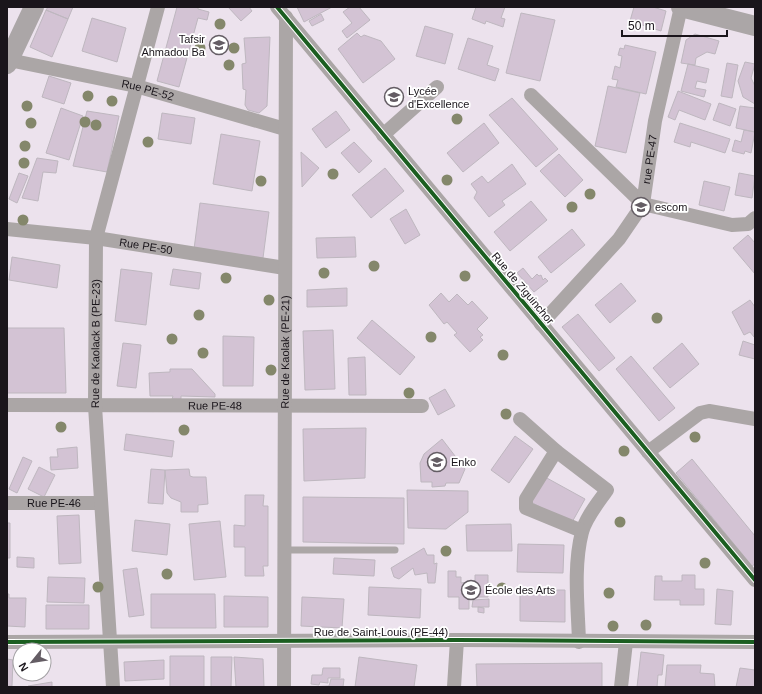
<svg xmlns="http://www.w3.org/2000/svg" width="762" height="694" font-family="Arial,sans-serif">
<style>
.building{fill:#d3c3d4;stroke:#beb7bf}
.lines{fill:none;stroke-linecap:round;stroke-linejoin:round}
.lane{stroke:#aba6a6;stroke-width:7}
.street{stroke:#aba6a6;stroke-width:14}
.secondary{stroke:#aba6a7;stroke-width:20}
.cycleway-casing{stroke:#fff;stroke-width:6}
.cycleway{stroke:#1b5e20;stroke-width:4}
.tree{fill:#84876b}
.labels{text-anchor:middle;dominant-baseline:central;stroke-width:3.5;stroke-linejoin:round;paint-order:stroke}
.poi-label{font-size:11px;fill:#1a151b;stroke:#fff;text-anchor:start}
.street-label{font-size:11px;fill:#1a151b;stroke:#fff}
</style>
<rect width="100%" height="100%" fill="#ece2ed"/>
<path class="building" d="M48,7H73L68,19L46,10Z
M177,7H198V9L209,12L207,20L198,18L179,87L157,81Z
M228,7H249L252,11L241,21Z
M297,7H332L304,22Z
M350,7H359L370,20L347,38L342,31L352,23L343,12Z
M476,7H505L501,18L505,19L503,27L486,21L485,24L472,19Z
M634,7H653L666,11L661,31L630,21Z
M46,10L68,19L52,57L30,47Z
M521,13L555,20L540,81L506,73Z
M321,14L324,20L312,26L309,21Z
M92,18L126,28L117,62L82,51Z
M425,26L453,34L445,64L416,56Z
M357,33L361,37L364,35L381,41L395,59L363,83L338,49Z
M695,34L719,41L715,54L707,52L696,58L695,65L681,63L686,40Z
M270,37L267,106L259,113L248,110L245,105L246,90L243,89L242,64L246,63L244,38Z
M468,38L493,46L487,65L499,69L495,81L458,69Z
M625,45L656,52L646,94L616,87L618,80L612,79L615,66L620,68L622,56L618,55L620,48L624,49Z
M745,62L755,64L751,78L755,86V104L743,97L738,81Z
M727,63L738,65L732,98L721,96Z
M688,64L709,69L706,83L697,81L695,88L706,90L704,97L681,91Z
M49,76L71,83L64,104L42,97Z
M608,86L640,93L626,153L595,146Z
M678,91L711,104L705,120L679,110L675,120L668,117Z
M512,98L558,149L536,167L489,115Z
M719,103L736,109L730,126L713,120Z
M740,106L755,108V132L736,128Z
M61,108L83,116L69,160L46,153Z
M87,111L119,116L107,172L73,166Z
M336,111L350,130L326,148L312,129Z
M162,113L195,118L191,144L158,139Z
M484,123L499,143L463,172L447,153Z
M680,123L730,139L725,153L691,142L690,147L674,142Z
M744,130L755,132L751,153L745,151L744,154L732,151L735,140L741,142Z
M221,134L260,141L252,191L213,184Z
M354,142L372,161L359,173L341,153Z
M301,152L319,168L302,187V186Z
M559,154L583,180L565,197L540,171Z
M37,158L58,161L56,173L43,172L38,201L22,198Z
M512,164L526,184L502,201L505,205L489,217L474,198L477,192L471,184L482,176L488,183Z
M385,168L404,191L371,218L352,195Z
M19,173L28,176L17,203L9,199Z
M739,173L755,176L752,198L735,195Z
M704,181L730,187L724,211L699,205Z
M531,201L547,220L510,251L494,232Z
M200,203L269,212L263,258L194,249Z
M406,209L420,235L405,244L390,219Z
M572,229L585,245L551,273L538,257Z
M748,235L755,243V274L733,248Z
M355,237L356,257L317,258L316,238Z
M12,257L60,265L57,288L9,280Z
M523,268L532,279L537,274L539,276L541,275L543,280L545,278L548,281L534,292L517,273Z
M121,269L152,273L146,325L115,321Z
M173,269L201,273L199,289L170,285Z
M621,283L636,301L610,323L595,305Z
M347,288V306L307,307V290Z
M441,293L449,302L457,294L468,305L472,301L488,318L477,329L483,335L480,337L483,340L470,352L454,335L457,333L447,322L444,324L429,305Z
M750,300L755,307L754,337L750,332L744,335L732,312Z
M578,314L615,358L599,371L562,327Z
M372,320L415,357L400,375L357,338Z
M7,328H64L66,393H7Z
M333,330L335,389L305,390L303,331Z
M223,336L254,337L253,386H223Z
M743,341L755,345V359L739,355Z
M123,343L141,345L136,388L117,386Z
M682,343L699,364L670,388L653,368Z
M631,356L675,408L659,421L616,369Z
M365,357L366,395H349L348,358Z
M170,369H192L215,394V397L181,396V399H172L173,396H150L149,373L170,372Z
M445,389L455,406L438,415L429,398Z
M366,428L365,478L304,481L303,429Z
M126,434L174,441L172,457L124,450Z
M515,436L533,449L509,483L491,470Z
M442,439L465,469L459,483H446L445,486L432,487V482H421L420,463L424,454Z
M77,447L78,468L51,470L50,457H58L57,449Z
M23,457L32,461L17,493L9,489Z
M692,459L755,536V564L752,566L676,473Z
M39,467L55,475L44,497L28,489Z
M151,469L165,470L163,504L148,503Z
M189,469L190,476L193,477H206L208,504L198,505V512H181V502L171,498L167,493L165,470Z
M545,477L585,499L571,524L531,502Z
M407,490L468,491V512L446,529L408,528Z
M245,495H264L263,506H268V566H263L264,576H245V547H234V525L245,526Z
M303,497L404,498V544L303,542Z
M79,515L81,563L59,564L57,516Z
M135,520L170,524L167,555L132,551Z
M220,521L226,577L194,580L189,524Z
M7,523H10V558H7Z
M511,524L512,551H467L466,525Z
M518,544L564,545L563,573L517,572Z
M424,548L427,555H434V564L437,563L435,583H428L427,573L415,575L413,568L399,579L394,577L391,568Z
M17,557L34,558V568L17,567Z
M334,558L375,560L374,576L333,574Z
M137,568L144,615L129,617L123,570Z
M448,571H456V577H461V583L475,581V575H488V597H469V609H459V597H448Z
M682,575H695V589H704V605H680V600H654L655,576H662V581H682Z
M48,577L85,578L84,603L47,602Z
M369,587L421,589L420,618L368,615Z
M717,589L733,591L731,625L715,624Z
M520,590H565V622L520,621Z
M7,594H9V598H26L25,627L7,626Z
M151,594H215L216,628H151Z
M224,596L268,597V627H224Z
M302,597L344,599L342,628L301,626Z
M489,599V607H472L473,600Z
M46,605H89V629H46Z
M478,607L484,608V613L478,612Z
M641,652L664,655L662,675H658L657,687H637Z
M170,656H204V687H170Z
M211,657H232L231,687H211Z
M234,657L263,659L264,687H236Z
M359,657L417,665L414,687H355Z
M7,659L13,660L12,686H7Z
M164,660V679L125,681L124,662Z
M602,663V687H477L476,664Z
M667,665H701L700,673L714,674L715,687H665Z
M323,668H340V678H328V683L320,682L319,685L311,684L312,675H322Z
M740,668L755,670V687H736Z
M331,679H344L343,687H312L329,686Z
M52,682V687H28V686Z"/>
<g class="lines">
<path class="lane" d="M285,550H395"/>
<g class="street">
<path d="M277,7L755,580"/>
<path id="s1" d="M9,60L136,86L285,129"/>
<path d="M531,95L643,204L732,225L748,224L755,218"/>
<path d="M383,135L437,87"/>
<path id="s2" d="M7,229L96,238L285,268"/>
<path id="s3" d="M541,324L619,239L643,204L655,121L681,7"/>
<path id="s4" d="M7,405L422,406"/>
<path d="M520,419L556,451L607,490C598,503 586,517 582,532C573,567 578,607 579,642"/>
<path d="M556,451L526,499V508L582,531"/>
<path d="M648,452L700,413L709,411L755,419"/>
<path id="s5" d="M7,503H101"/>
<path d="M7,642L457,640L755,642"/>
<path id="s6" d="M113,687L95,406L96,238L158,7"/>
<path id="s7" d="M284,687L286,17"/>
<path d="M454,687L457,640"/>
<path d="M621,687L626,642"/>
</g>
<path class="secondary" d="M681,7L755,26
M7,64L34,7"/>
<defs>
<path id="cycleway" d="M277,7L755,580
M7,642L457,640L755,642"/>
</defs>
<use href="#cycleway" class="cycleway-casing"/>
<use href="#cycleway" class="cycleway"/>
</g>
<g class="tree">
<circle cx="220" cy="24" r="5.5"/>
<circle cx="200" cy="48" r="5.5"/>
<circle cx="234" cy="48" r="5.5"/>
<circle cx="229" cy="65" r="5.5"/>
<circle cx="88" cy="96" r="5.5"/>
<circle cx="112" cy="101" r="5.5"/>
<circle cx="27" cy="106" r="5.5"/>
<circle cx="457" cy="119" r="5.5"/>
<circle cx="85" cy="122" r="5.5"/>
<circle cx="31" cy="123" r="5.5"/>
<circle cx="96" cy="125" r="5.5"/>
<circle cx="148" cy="142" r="5.5"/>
<circle cx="25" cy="146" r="5.5"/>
<circle cx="24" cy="163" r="5.5"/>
<circle cx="333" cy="174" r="5.5"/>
<circle cx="447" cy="180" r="5.5"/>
<circle cx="261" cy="181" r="5.5"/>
<circle cx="590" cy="194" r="5.5"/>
<circle cx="572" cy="207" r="5.5"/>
<circle cx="23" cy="220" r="5.5"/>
<circle cx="374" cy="266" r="5.5"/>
<circle cx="324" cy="273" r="5.5"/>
<circle cx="465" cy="276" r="5.5"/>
<circle cx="226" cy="278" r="5.5"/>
<circle cx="269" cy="300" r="5.5"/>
<circle cx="199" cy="315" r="5.5"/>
<circle cx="657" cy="318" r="5.5"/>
<circle cx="431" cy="337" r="5.5"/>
<circle cx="172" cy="339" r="5.5"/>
<circle cx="203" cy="353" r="5.5"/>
<circle cx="503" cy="355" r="5.5"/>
<circle cx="271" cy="370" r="5.5"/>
<circle cx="409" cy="393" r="5.5"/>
<circle cx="506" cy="414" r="5.5"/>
<circle cx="61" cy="427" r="5.5"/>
<circle cx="184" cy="430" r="5.5"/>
<circle cx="695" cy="437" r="5.5"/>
<circle cx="624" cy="451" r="5.5"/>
<circle cx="620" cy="522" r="5.5"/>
<circle cx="446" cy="551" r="5.5"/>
<circle cx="705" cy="563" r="5.5"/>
<circle cx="167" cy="574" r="5.5"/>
<circle cx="98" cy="587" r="5.5"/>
<circle cx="502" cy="588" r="5.5"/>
<circle cx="609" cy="593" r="5.5"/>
<circle cx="646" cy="625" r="5.5"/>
<circle cx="613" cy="626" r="5.5"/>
</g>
<defs>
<symbol id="school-ring" viewBox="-11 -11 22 22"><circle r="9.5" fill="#fff" stroke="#645d64" stroke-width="1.5"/><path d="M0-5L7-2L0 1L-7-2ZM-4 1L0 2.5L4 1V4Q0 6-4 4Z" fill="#645d64"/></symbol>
<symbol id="university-ring" viewBox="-11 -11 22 22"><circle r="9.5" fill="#fff" stroke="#645d64" stroke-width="1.5"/><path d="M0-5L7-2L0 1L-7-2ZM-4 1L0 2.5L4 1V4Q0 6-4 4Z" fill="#645d64"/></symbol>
</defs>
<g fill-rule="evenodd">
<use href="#school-ring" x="208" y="34" width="22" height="22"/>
<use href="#school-ring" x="383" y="86" width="22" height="22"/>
<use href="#university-ring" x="630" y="196" width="22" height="22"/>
<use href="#university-ring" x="426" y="451" width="22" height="22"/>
<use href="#university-ring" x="460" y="579" width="22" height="22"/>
</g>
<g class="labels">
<g class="poi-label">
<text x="205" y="39" text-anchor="end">Tafsir<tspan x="205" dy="13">Ahmadou Ba</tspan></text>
<text x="408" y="91">Lycée<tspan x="408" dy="13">d'Excellence</tspan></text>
<text x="655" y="207">escom</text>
<text x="451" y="462">Enko</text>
<text x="485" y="590">École des Arts</text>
</g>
<g class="street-label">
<text stroke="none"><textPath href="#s1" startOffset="142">Rue PE-52</textPath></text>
<text stroke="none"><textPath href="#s3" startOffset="203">rue PE-47</textPath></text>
<text stroke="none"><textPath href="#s2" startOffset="140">Rue PE-50</textPath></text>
<text transform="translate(523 288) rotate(50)">Rue de Ziguinchor</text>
<text stroke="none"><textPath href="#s6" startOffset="344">Rue de Kaolack B (PE-23)</textPath></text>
<text stroke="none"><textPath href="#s7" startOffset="335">Rue de Kaolak (PE-21)</textPath></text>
<text stroke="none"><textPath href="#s4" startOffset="208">Rue PE-48</textPath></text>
<text stroke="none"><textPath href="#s5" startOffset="47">Rue PE-46</textPath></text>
<text x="381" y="632">Rue de Saint-Louis (PE-44)</text>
</g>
</g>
<rect width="762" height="694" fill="none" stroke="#1a151b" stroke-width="16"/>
<g transform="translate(32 662) rotate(240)"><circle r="19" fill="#ffffff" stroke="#a3a1a4"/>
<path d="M0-3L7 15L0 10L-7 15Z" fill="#645d64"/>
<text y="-6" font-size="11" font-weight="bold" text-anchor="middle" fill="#1a151b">N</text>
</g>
<path d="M622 30v6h105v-6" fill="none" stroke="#1a151b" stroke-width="2"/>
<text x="628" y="30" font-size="12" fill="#1a151b" stroke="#ffffff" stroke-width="3" paint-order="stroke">50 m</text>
</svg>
